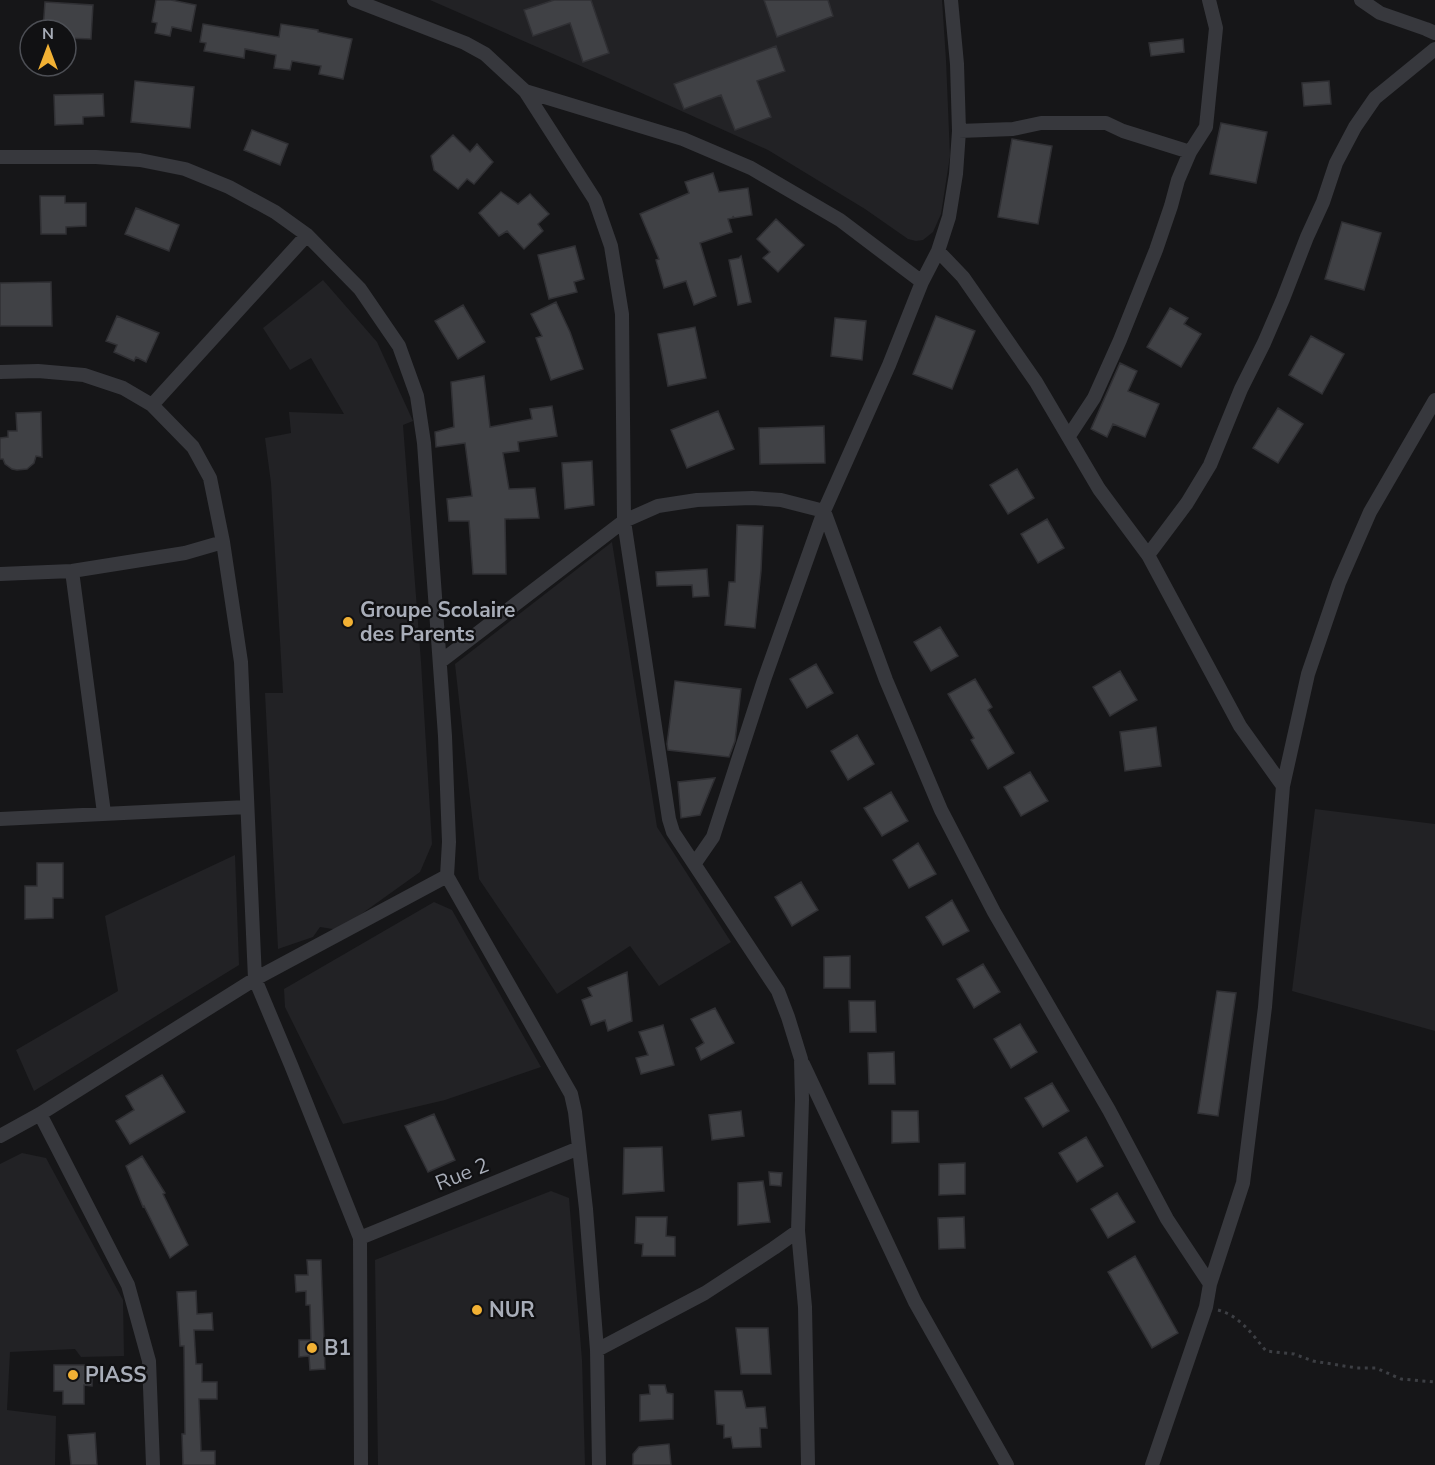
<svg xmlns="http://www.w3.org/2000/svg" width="1435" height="1465" font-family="'Nunito Sans',sans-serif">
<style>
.built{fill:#222225}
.building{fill:#404145;stroke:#303034;stroke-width:1.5}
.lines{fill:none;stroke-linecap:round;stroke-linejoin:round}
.path{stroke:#3d3f44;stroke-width:3;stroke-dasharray:3 4.5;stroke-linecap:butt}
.street{stroke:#37383d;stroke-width:14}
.poi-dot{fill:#f2b134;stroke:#111113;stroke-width:2}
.labels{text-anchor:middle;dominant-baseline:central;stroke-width:4.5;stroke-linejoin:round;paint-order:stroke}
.poi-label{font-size:21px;font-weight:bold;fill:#a8adb8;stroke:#111113;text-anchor:start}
.street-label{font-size:21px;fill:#a8adb8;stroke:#111113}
</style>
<rect width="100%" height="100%" fill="#161618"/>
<path class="built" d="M430,0H942L946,60L950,156L941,214L933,232L923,240L916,241L908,239L865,209L768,150L606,77Z
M323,280L377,342L413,421L403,425L421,662L432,844L420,872L339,930L320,927L313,937L278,949L265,693H283L271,483L265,438L291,433L289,412L344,414L311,358L290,370L263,328Z
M612,542L657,827L731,942L659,986L630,946L557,994L479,879L455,664Z
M1315,809L1435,824V1031L1292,991Z
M235,855L239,965L34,1091L16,1050L118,991L105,916Z
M434,902L452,910L541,1067L445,1100L343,1124L285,1007L284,989Z
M22,1153L46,1158L123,1300L124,1356L81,1357L75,1349L10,1352L7,1410L56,1416L55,1465H0V1164Z
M551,1191L569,1198L582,1360L585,1465H378L375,1260Z"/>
<path class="building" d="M156,0H171L196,5L191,31L172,27L170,36L155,33L157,23L152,22Z
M554,0H591L609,53L583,62L570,23L533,36L524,10Z
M764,0H828L833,16L777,37Z
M45,2L93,5L91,39L66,38V30H43Z
M203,24L279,37L281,24L318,30V32L352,39L343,79L319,74L321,66L292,61L290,70L274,68L276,55L245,49L244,58L204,51L206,43L200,42Z
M1183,39L1184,52L1151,56L1149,43Z
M776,46L785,71L757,81L771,117L735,130L721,95L684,109L674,84Z
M135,81L194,87L190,128L131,122Z
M1329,81L1331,104L1304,106L1302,83Z
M103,94L104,116L83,117V124L55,125L54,95Z
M1221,123L1267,132L1256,183L1210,174Z
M252,130L288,144L280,165L244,150Z
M453,135L470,152L477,144L493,162L474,184L467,179L458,189L434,170L431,156Z
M1012,139L1052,146L1038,224L998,217Z
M713,173L719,192L748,188L752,215L734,218L733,216V218L728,219L732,232L700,243L716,296L694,305L686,281L664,288L656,260L659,259L640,214L689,193L685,182Z
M501,192L518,204L530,194L549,214L538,224L543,231L524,249L507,231L499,236L479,213Z
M40,196H65V203H86V226L66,227V234H41Z
M136,208L179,225L169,251L125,234Z
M776,219L804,245L778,272L763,258L770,252L757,239Z
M1342,222L1381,233L1364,290L1325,279Z
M575,246L584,279L574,282L577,292L549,299L538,255Z
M741,256L751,302L738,305L729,260L739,258Z
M51,282L52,326H0V283Z
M556,302L570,332L583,369L551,380L536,338L542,336L531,314Z
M463,305L485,342L458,359L435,321Z
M1170,308L1188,318L1184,324L1201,334L1181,367L1147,347Z
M117,316L159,333L146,362L136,357L134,361L114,352L117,345L106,341Z
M936,316L975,331L952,389L913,374Z
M835,318L866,321L862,360L831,356Z
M695,327L706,378L668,386L658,334Z
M1311,336L1344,354L1322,394L1289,375Z
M1120,363L1137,371L1128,391L1159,404L1145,437L1113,424L1107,437L1091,429Z
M484,376L490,427L532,419L530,409L552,406L557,436L518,442L519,451L503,453L509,489L535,488L539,518L505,519L506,574H473L469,521H449L447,499L472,496L465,443L436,447L435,432L454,427L451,382Z
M1278,408L1303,424L1278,463L1253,448Z
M718,411L734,449L687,468L671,430Z
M41,412L42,457L36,456L34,463L27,469L17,470L12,469L5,464L3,459H0V438L8,437V431H17L16,413Z
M824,426L825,463L760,464L759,428Z
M592,461L594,505L565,509L562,463Z
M1017,469L1034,498L1008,514L990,485Z
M1047,519L1064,548L1038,563L1021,534Z
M737,525L763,526L761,571L755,628L725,625L729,582H735Z
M707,569L709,596L693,597L692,585L657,586L656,572Z
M940,627L958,656L931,671L914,642Z
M816,664L833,693L807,708L790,679Z
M1120,671L1137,700L1110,716L1093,687Z
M975,679L992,707L988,710L1014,753L988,769L971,740L974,738L948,694Z
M675,681L741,689L735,741L729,757L668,750L667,744Z
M1156,727L1161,766L1125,771L1120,732Z
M857,735L874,764L848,780L831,751Z
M1030,772L1048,801L1021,816L1004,787Z
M715,778L700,815L681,818L678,782Z
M891,792L908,821L882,836L864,808Z
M918,843L936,874L909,888L893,860Z
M37,863H63V898H53V918L25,919V886H37Z
M801,882L818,910L792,926L775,897Z
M952,900L969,931L943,945L926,917Z
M850,956V988H824V957Z
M983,964L1000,992L974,1008L957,979Z
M627,972L632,1021L608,1031L605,1020L591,1025L582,1000L592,996L588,988Z
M1217,991L1236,993L1218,1116L1198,1113Z
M849,1001H875L876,1032H850Z
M715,1008L734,1043L701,1060L696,1048L704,1043L691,1019Z
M1020,1024L1037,1052L1011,1068L994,1039Z
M663,1025L674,1065L641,1074L636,1058L648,1055L639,1032Z
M894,1052L895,1084H869L868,1053Z
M162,1075L185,1112L130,1144L116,1121L134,1110L126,1096Z
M1052,1083L1069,1111L1043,1127L1025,1098Z
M741,1111L744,1136L712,1140L709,1115Z
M892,1111H918L919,1142L892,1143Z
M434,1114L455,1160L428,1172L405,1126Z
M1086,1137L1103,1166L1077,1182L1059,1153Z
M662,1147L664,1191L623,1194L624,1148Z
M142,1156L165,1193L163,1194L188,1245L170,1258L144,1206L143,1207L126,1166Z
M965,1163V1194L939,1195V1164Z
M769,1172L782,1173L781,1186L770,1185Z
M763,1181L770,1222L738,1225V1183Z
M1117,1193L1135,1222L1108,1238L1091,1209Z
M636,1217H667L666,1236L675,1237V1256H642L643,1244L635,1243Z
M964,1217L965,1248L939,1249L938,1218Z
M1135,1256L1178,1333L1152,1348L1108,1272Z
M307,1260H321L325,1369L310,1370L309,1356L299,1357V1340H311L310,1305H306V1291L296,1292L295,1275H308Z
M196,1291L197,1314L212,1313L213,1330H194L196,1364H202V1382H217V1399H199L201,1451H215V1465H183L182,1434H185L184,1346H180L177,1292Z
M736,1328H768L771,1374H741Z
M54,1365H92V1386L84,1385V1404H63V1391H54Z
M649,1385H665L667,1393L673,1394V1419L640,1421V1395L650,1394Z
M715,1391H742L746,1408L765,1407L767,1428H760L761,1447L733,1448L731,1437L724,1438V1425L717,1424Z
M95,1433L97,1465H71L68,1435Z
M669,1444L671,1465H633V1454L639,1447Z"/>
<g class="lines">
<path class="path" d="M1218,1310C1240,1316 1252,1334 1266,1351L1294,1354L1313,1361L1357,1368H1376L1401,1379L1435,1382"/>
<path class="street" d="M354,0L465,43L485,54L525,91L683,139L751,168L840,220L922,282
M1361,0L1380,13L1426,29L1435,33
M525,91L595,200L611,246L622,314L624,521L669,819L673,832L778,991L788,1017L801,1059L802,1100L798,1231L774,1248L705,1293L597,1350
M959,131L1013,129L1041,123H1106L1123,131L1190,152L1206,127L1216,28L1209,0
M0,157H96L140,160L185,169L229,187L275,212L307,235L360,289L399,346L417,396L424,443L445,736L449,842L447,876L255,979L40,1114L0,1136
M938,251L963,277L1036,382L1099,489L1148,555L1240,726L1283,786
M0,372L38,371L84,375L123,388L152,405L193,447L210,478L223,542L241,662L255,979L291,1065L360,1238L361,1465
M152,405L307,235
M1069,436L1094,398L1120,340L1156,250L1171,206L1178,180L1190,152
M1148,555L1187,503L1210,465L1241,389L1264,343L1283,299L1307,237L1323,202L1336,163L1355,127L1375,98L1435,49
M72,571L104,813
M0,574L72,571L185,553L223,542
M440,662L624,521L658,506L697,500L752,498L781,500L824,511L886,680L941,810L994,912L1109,1110L1167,1219L1210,1284
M0,819L247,807
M695,863L713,837L764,680L824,511L889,365L922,282L938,251L949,217L956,174L959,131L957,64L951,0
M447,876L571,1094L575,1112L586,1209L597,1350L599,1465
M803,1064L915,1302L1007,1465
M40,1114L128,1285L149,1361L153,1465
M798,1231L805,1307L808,1465
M360,1238L579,1148
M1152,1465L1206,1307L1210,1284L1243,1183L1265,1007L1283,786L1308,674L1339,583L1370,512L1435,400"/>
</g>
<g class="poi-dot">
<circle cx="348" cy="622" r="6"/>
<circle cx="477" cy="1310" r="6"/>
<circle cx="312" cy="1348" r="6"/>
<circle cx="73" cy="1375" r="6"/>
</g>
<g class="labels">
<g class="poi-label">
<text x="360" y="610">Groupe Scolaire<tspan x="360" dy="24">des Parents</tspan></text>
<text x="489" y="1310">NUR</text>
<text x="324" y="1348">B1</text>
<text x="85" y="1375">PIASS</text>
</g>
<g class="street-label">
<text transform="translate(462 1174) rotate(-22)">Rue 2</text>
</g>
</g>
<g transform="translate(48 48)"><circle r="28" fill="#111113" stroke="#4d4f55" stroke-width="1.5"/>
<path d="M0-4.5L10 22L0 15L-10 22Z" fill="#f2b134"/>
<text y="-9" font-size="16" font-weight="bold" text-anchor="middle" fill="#a8adb8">N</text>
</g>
</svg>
